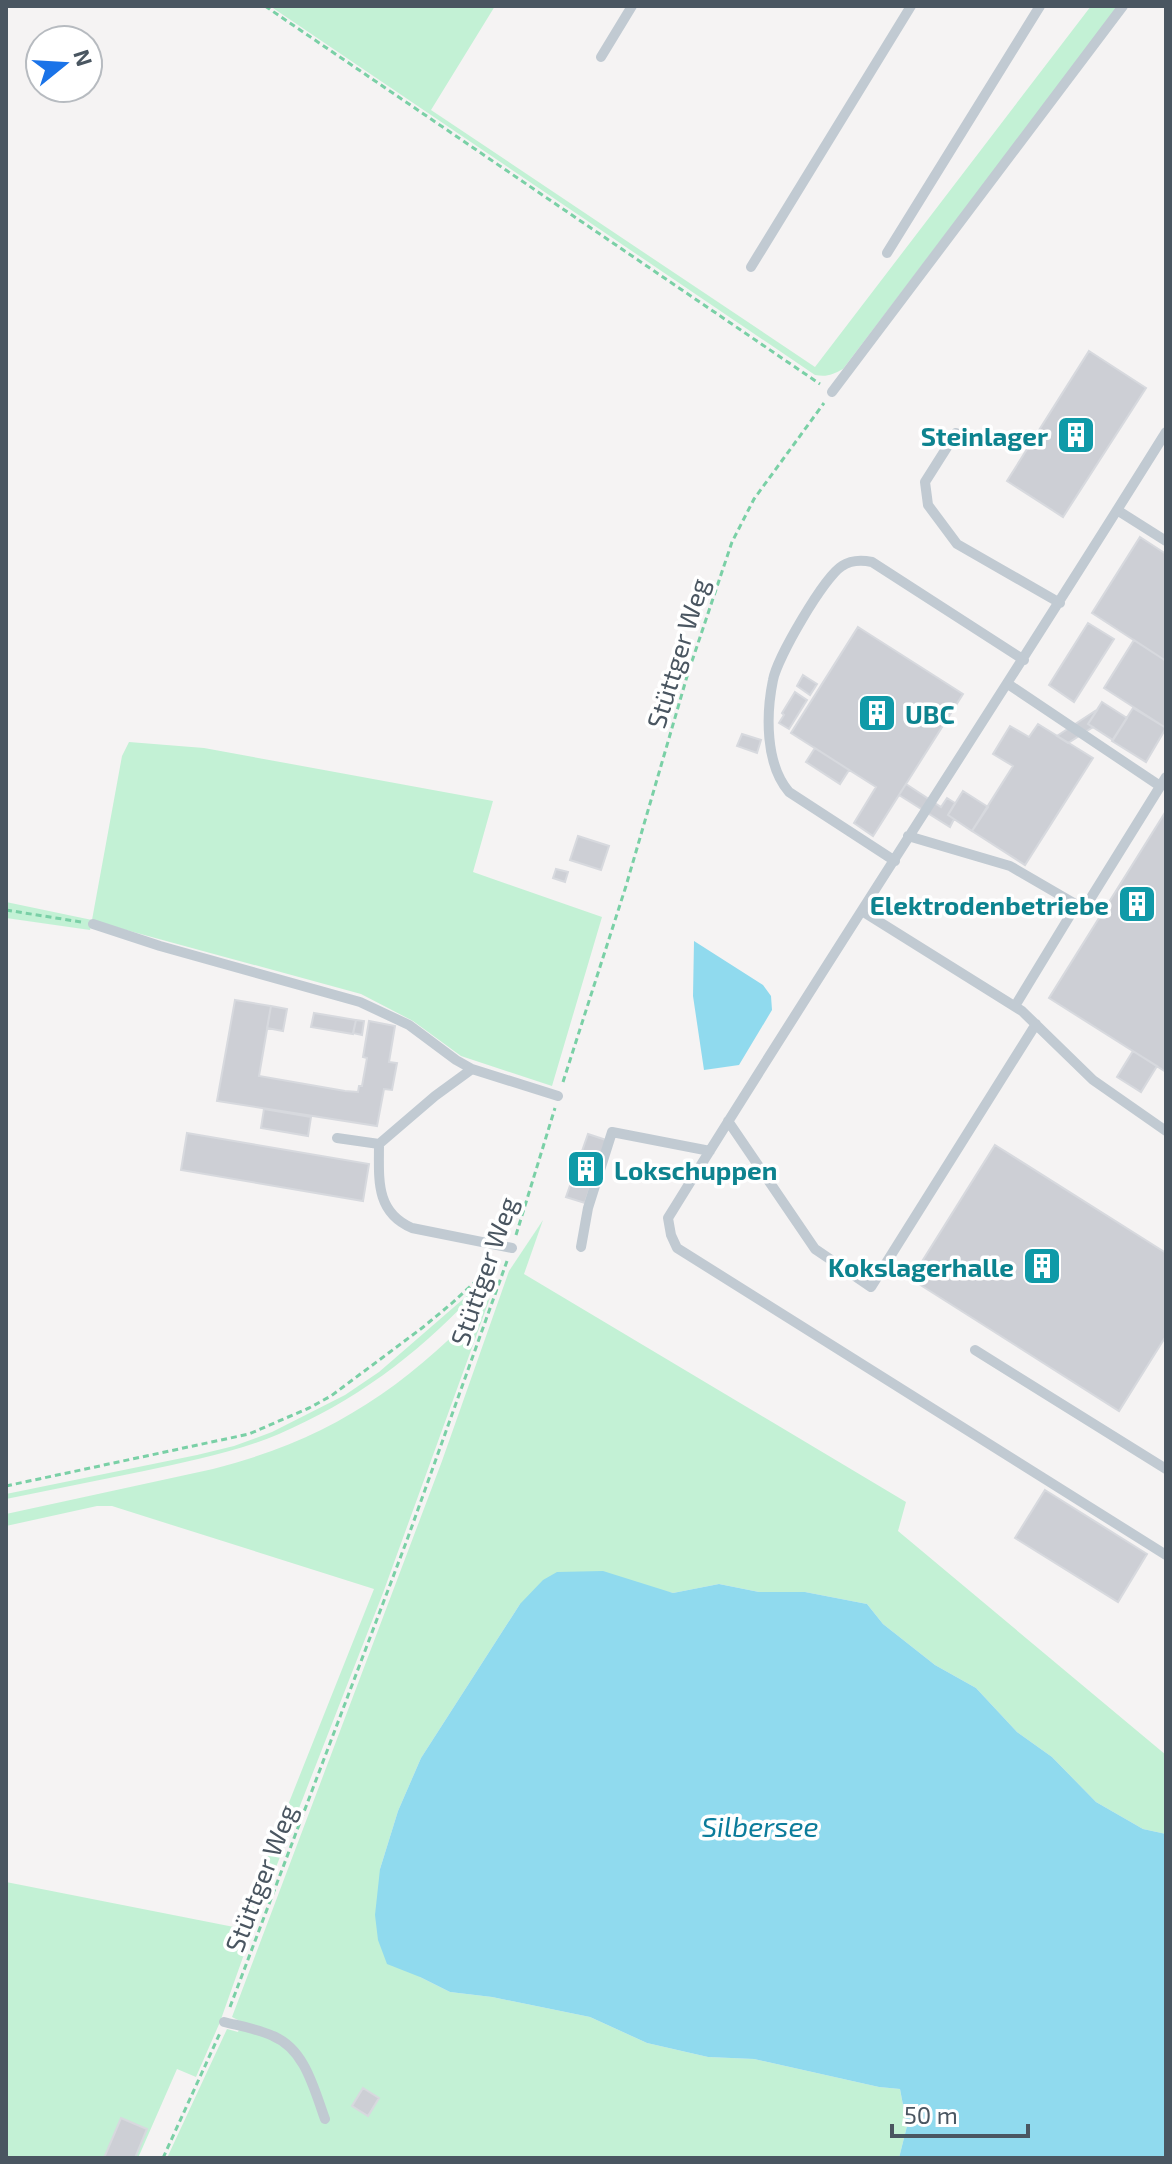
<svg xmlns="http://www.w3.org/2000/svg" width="1172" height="2164" font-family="'Exo 2',sans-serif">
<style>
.green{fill:#c3f1d5}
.water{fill:#90daee}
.building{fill:#cdcfd5;stroke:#d7d9de;stroke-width:2}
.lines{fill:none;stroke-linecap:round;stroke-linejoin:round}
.path{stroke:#7ad0a6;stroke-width:3;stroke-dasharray:6 4;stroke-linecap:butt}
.service{stroke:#c1cad2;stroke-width:10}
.labels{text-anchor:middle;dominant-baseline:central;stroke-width:7;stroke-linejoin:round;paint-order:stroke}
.culture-label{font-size:26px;font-weight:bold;fill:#0d838f;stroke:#fff;text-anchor:end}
.street-label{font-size:26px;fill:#4a5661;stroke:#fff}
.water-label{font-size:28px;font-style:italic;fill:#0c7c9b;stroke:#fff}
</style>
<rect width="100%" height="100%" fill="#f5f3f3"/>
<path class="green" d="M270,6H495L431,110L815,367L1091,6H1119L843,369C832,375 827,377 815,375Z
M129,742L204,748L493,801L473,872L602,917L552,1086L461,1056L413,1021L361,994L93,921L90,930L6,918V902L92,920L122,756Z
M543,1220L524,1274L906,1502L898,1531L1166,1755V1834L1143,1829L1096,1802L1052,1757L1017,1732L976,1688L935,1665L883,1624L867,1604L805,1592H759L719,1584L673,1593L650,1588L520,1604L421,1758L398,1811L380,1869L420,1977L450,1992L492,1997L590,2017L647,2043L708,2057L754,2059L879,2087L900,2089L907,2126L899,2158H167L227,2029L238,2032L242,2022L232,2017L442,1461L509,1271Z
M469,1294L471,1297C416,1356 353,1402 279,1434C236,1452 189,1461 144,1471C98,1480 52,1490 6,1499V1494L197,1455L234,1446L272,1432L345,1395L379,1372Z
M490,1298L383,1593L264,1898L220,2022L196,2077L177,2069L138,2158H6V1882L239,1928L374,1589L112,1506H97L6,1526V1514L213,1469C331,1439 408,1386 490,1298Z"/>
<path class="water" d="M694,941L763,985L771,996L772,1010L739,1065L704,1070L693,996Z
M603,1571L673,1593L719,1584L759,1592H805L867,1604L883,1624L935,1665L976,1688L1017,1732L1052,1757L1096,1802L1143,1829L1166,1834V2158H899L907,2126L900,2089L879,2087L754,2059L708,2057L647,2043L590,2017L492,1997L450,1992L420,1977L387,1964L378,1940L375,1915L380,1869L398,1811L421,1758L520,1604L543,1580L557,1572Z"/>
<path class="building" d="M1089,351L1146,388L1063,517L1007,481Z
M1140,537L1166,554V661L1092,613Z
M1088,623L1114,639L1074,702L1049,685Z
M858,627L963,694L873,836L854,823L876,787L791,733Z
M1134,640L1166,661V728L1104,688Z
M803,675L817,684L810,695L797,686Z
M795,692L807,700L789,729L779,723L784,715L782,713Z
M1102,702L1127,718L1113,740L1088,724Z
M1133,708L1166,728L1146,762L1112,741Z
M1098,709L1088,724L1093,727L1068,743L1057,736Z
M1038,724L1093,758L1025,865L972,831L1013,766L993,754L1010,726L1029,737Z
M742,734L761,740L757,753L737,746Z
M815,748L849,770L840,784L806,762Z
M906,784L941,807L947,798L955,803L948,815L954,819L950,827L899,795Z
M963,791L988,807L972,831L948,815Z
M1166,811V1072L1049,998Z
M578,836L609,846L601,870L570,860Z
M556,869L568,872L565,882L553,878Z
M235,1000L271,1006L259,1076L345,1091L358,1092L359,1086H362L367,1058L363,1057L369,1021L395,1026L389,1062L397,1063L392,1090L384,1089L377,1126L217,1101Z
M271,1006L287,1009L283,1031L267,1028Z
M314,1013L356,1020L353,1034L311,1027Z
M356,1020L364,1021L362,1035L353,1033Z
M1133,1051L1157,1066L1141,1092L1117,1077Z
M264,1109L311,1117L308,1136L261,1128Z
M187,1133L369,1164L363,1201L181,1170Z
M588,1134L606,1140L585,1203L566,1197Z
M995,1145L1166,1253V1336L1119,1411L911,1279Z
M1045,1490L1147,1554L1118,1602L1015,1538Z
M363,2088L379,2098L368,2116L352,2106Z
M121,2118L147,2129L135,2158H104Z"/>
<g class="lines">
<path class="path" d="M265,6L820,384
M6,910L81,922
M563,1082L626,886L688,673L732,542L754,499L824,403
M516,1235L555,1108
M6,1486L249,1434L309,1408L331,1396L422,1328L451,1304L500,1259
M230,2007L407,1540L507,1261
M163,2158L220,2033"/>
<path class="service" d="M601,57L632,6
M887,253L1040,6
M751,267L911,6
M832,392L1123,6
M1166,432C1002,695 831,954 668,1218L671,1235L677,1248L1166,1555
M956,433L925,482L928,505L957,544L1060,603
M1117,510L1166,541
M1008,684L1160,786
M908,836L1010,866L1084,909L1166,777
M895,861L789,792C765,764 766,714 773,680C777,658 824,577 842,566C851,560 862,560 872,562L1024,660
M862,911L1022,1011L1093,1080L1166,1131
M93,924L160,946L360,1002L409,1025L456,1060L472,1069L558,1096
M1015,1006L1077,904
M728,1121L815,1249L871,1287L1036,1024
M337,1138L379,1144C379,1179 375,1212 412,1228L512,1248
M379,1144L435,1096L472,1069
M581,1247L588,1208L612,1132L710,1151
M975,1350L1166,1469
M224,2022C240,2026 258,2029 273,2036C305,2049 314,2089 325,2119"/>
</g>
<defs>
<symbol id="building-square" viewBox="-11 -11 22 22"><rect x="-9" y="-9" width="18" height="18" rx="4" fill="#0f9aa8" stroke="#fff"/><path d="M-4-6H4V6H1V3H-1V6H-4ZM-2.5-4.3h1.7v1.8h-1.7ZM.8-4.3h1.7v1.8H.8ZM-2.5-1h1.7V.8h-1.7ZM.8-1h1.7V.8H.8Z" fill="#fff"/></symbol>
</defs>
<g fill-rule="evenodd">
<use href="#building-square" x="1054" y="413" width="44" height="44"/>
<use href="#building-square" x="855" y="691" width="44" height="44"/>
<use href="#building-square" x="1115" y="882" width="44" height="44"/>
<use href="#building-square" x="564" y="1147" width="44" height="44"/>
<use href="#building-square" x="1020" y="1244" width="44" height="44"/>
</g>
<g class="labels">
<g class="culture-label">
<text x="1048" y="435">Steinlager</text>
<text x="905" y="713" text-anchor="start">UBC</text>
<text x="1109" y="904">Elektrodenbetriebe</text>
<text x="614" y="1169" text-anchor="start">Lokschuppen</text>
<text x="1014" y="1266">Kokslagerhalle</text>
</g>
<g class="street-label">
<text transform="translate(677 653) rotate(-73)">Stüttger Weg</text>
<text transform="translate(483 1271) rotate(-71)">Stüttger Weg</text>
<text transform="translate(260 1878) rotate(-69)">Stüttger Weg</text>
</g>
<g class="water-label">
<text x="760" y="1826">Silbersee</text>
</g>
</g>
<rect width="1172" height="2164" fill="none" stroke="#4a5661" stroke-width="16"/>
<g transform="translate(64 64) rotate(72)"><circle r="38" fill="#ffffff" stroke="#b7bbc0" stroke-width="2"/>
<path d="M0-6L14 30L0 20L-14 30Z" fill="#1a73e8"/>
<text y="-12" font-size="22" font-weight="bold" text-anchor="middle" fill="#4a5661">N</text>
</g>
<path d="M892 2124v12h136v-12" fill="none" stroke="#4a5661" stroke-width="4"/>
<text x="904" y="2124" font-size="24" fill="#4a5661" stroke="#ffffff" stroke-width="6" paint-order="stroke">50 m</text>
</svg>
